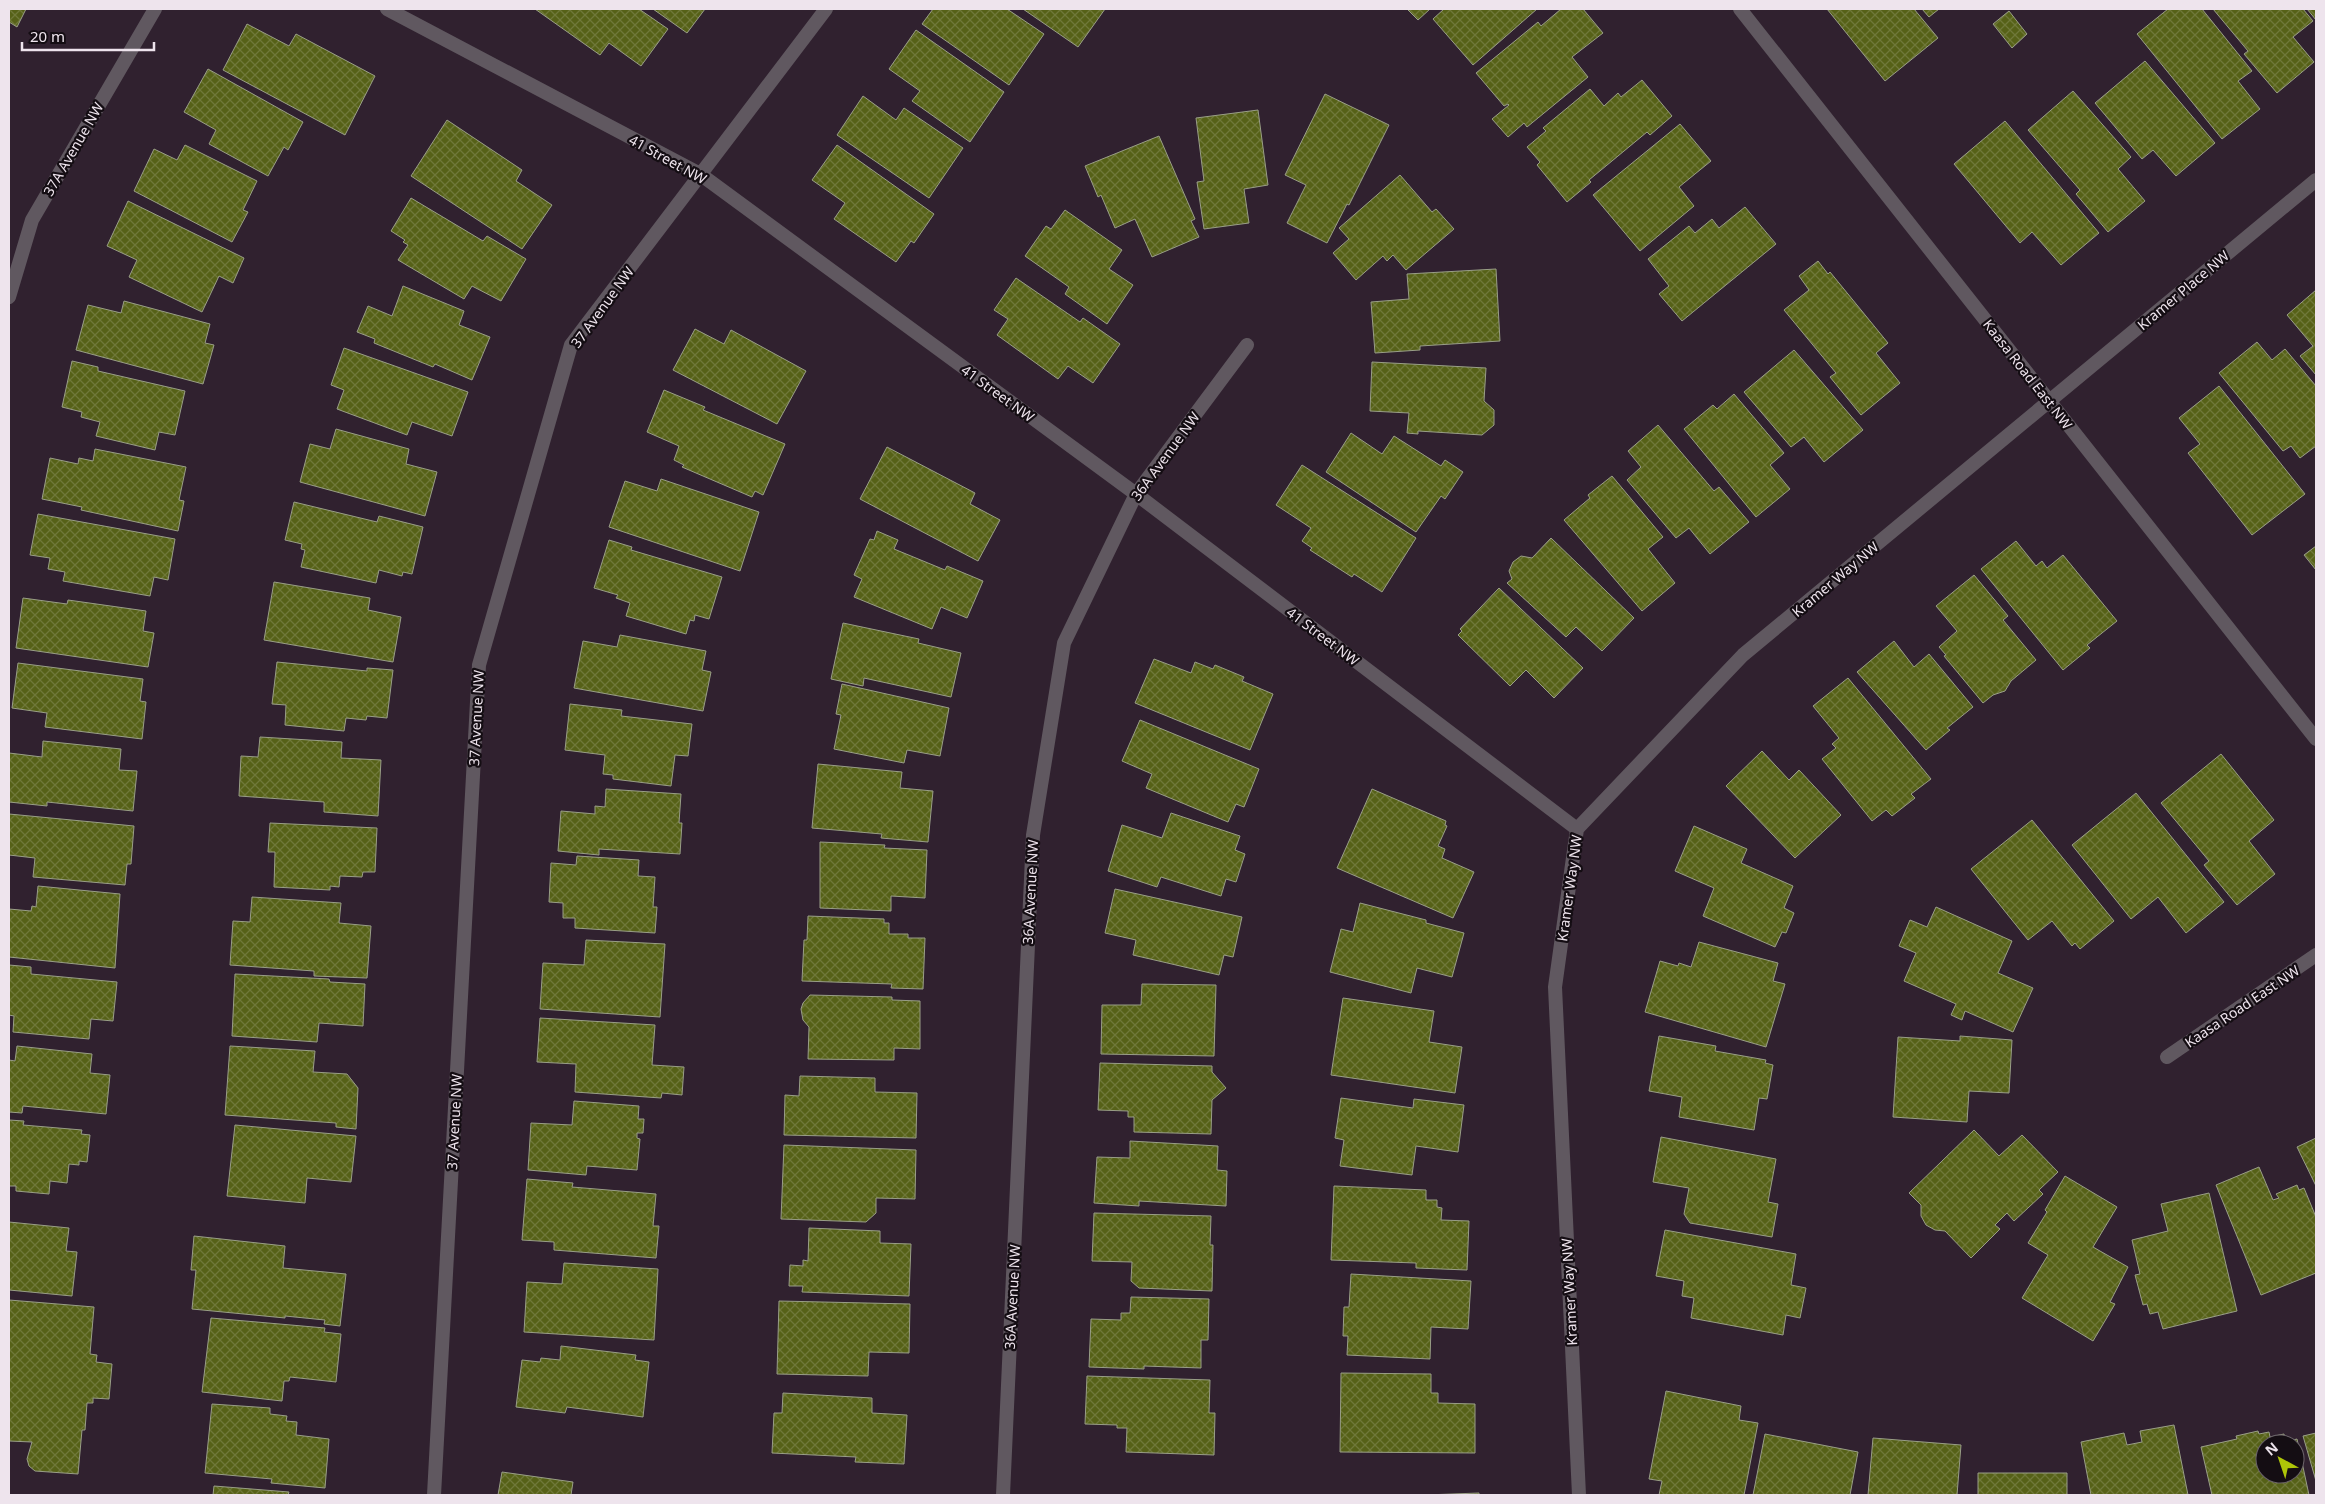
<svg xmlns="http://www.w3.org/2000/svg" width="2325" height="1504" font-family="'Noto Sans',sans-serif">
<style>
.building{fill:url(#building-cross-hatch);stroke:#999e87;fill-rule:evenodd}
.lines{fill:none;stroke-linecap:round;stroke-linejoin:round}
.minor{stroke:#605860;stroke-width:14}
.tertiary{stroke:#605860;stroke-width:14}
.labels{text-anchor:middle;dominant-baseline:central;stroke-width:4.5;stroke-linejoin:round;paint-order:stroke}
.street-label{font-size:14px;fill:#eee4ed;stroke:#140d13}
</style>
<defs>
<pattern id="building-cross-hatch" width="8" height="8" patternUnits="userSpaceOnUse" patternTransform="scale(1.25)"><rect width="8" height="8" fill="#566117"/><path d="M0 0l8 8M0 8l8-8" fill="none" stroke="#6f7839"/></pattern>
</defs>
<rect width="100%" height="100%" fill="#30212f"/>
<path class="building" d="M9,9H26L17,27L9,22Z
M535,9H639L668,29L641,66L609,43L600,55Z
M653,9H705L687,33Z
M933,9H1007L1044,34L1009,85L922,24Z
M1023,9H1105L1078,47Z
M1407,9H1430L1418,20Z
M1444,9H1537L1473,65L1433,19Z
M1561,9H1583L1603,33L1572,57L1588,77L1527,127L1524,123L1508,137L1492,119L1509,105L1508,104L1504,106L1476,73L1538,22L1541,26Z
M1827,9H1914L1938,38L1885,81Z
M1922,9H1939L1929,17Z
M2168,9H2202L2252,71L2238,81L2260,109L2222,139L2137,34Z
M2213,9H2303L2313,21L2293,37L2314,62L2277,93L2244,54L2248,51Z
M2307,9H2316V20Z
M2009,11L2027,34L2012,48L1993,24Z
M247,24L289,46L296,34L375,76L345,135L223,70Z
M916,30L1004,92L970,142L912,101L920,91L889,69Z
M2145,61L2215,143L2176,176L2153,150L2142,159L2095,103Z
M208,69L303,122L288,150L284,147L268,176L209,144L216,130L184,112Z
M1642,80L1672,116L1650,135L1647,132L1589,180L1591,182L1567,202L1537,165L1540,162L1527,147L1546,131L1543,128L1590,89L1604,106L1618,93L1621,97Z
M2073,91L2131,157L2118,169L2145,201L2108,232L2076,194L2080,190L2028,130Z
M1325,94L1389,125L1349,205L1347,204L1327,243L1287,223L1306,185L1285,175Z
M863,96L896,120L904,108L963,148L929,198L837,135Z
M1258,110L1268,185L1244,189L1249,223L1204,229L1197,182L1204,181L1196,118Z
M447,120L522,170L516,181L552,205L522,249L411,176Z
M2005,121L2099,233L2061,265L2032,232L2020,243L1954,164Z
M1680,124L1711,161L1679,187L1694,206L1640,251L1593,195Z
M1159,136L1195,219L1191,221L1199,237L1152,257L1135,219L1115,228L1101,195L1098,197L1085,166Z
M185,145L257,181L243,210L248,212L232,242L134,191L154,149L177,160Z
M837,145L934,214L914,243L911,241L896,262L834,219L845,203L812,180Z
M1400,175L1432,212L1436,209L1454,229L1406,270L1393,255L1387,261L1383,256L1356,280L1333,253L1349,239L1339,228Z
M411,198L483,241L487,236L526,259L501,301L472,286L464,299L398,260L408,245L403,242L405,240L391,231Z
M128,201L244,258L233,283L219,276L202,312L129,277L137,260L107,246Z
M1745,207L1776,244L1682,321L1659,294L1669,286L1648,259L1689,226L1695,233L1712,219L1719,228Z
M1065,210L1122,250L1109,269L1133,285L1107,324L1065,294L1069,287L1025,256L1046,226L1051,229Z
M1818,261L1828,274L1830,272L1888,343L1876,353L1900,383L1861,415L1830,377L1836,373L1784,310L1809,290L1799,276Z
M1496,269L1500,341L1420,346V350L1375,353L1371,302L1409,299L1407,274Z
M1016,278L1080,322L1083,318L1120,344L1093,383L1068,366L1058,379L997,335L1008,319L994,310Z
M403,286L464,311L459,325L490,337L472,380L435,364L433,367L374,343L375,339L357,332L368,306L392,316Z
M2316,290V375L2300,356L2313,346L2287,315Z
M124,301L210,324L205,343L214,345L203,384L76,350L88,305L121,313Z
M695,329L724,344L731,330L806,371L777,424L673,370Z
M2257,342L2272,360L2285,349L2316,386V446L2300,458L2291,446L2283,451L2219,373Z
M344,348L468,392L452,436L412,422L407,435L337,409L344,390L331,385Z
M1794,350L1863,430L1824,462L1804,437L1791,447L1744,392Z
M72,361L98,367V371L185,391L175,435L159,432L155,450L96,436L100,422L81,417L82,412L62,407Z
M1372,362L1486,368L1484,401L1494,410V425L1482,435L1418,431V434L1407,433L1409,413L1370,411Z
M2219,386L2305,494L2252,535L2188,453L2200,444L2179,418Z
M664,390L705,407L703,410L785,444L763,495L755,491L752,497L682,467L684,465L674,460L679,446L647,432Z
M1734,394L1784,453L1770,465L1790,489L1756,517L1684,429L1713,405L1717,409Z
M1658,425L1714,491L1719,487L1749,522L1710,554L1689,528L1676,538L1627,480L1641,467L1628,451Z
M336,429L409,449L406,464L437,472L425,516L300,482L310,444L330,449Z
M1351,433L1382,454L1394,436L1441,466L1445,460L1463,472L1445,499L1441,496L1416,532L1326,472Z
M887,447L975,493L970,504L1000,520L978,561L860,499Z
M95,449L186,467L179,500L184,501L178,531L81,510L82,507L42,499L50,458L78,464L79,458L93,461Z
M1302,465L1416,538L1382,592L1354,574L1352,577L1310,550L1312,548L1302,541L1311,528L1276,505Z
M1612,476L1663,537L1648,549L1675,583L1642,611L1564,520L1590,498L1588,495Z
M661,479L759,512L740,571L609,527L625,481L657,491Z
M294,502L377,522L379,516L423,527L412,574L403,572L402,576L379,570L376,583L301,567L305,550L301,549L302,544L285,540Z
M38,514L175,539L168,580L154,577L150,596L63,581L65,572L48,569L50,558L30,555Z
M877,531L898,540L894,549L945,570L947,566L983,581L967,618L941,607L932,629L854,597L862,579L854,575L870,539L874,540Z
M1551,538L1634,618L1602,651L1576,627L1566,637L1507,583L1512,579L1509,571L1513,562L1521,556L1532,558Z
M609,540L632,547L631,550L722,577L709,619L695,615L694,621L690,620L686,634L626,616L630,603L616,598L618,595L594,588Z
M2016,541L2036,566L2042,561L2047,568L2063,555L2117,621L2087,645L2090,648L2063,670L1981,569Z
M2316,546V570L2304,555Z
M1974,575L2008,616L2003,620L2036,660L2011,681L2005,691L1993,695L1983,703L1944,656L1946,655L1939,647L1957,631L1936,606Z
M274,582L370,598L368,610L401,617L393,662L264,640Z
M1499,588L1583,668L1554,698L1526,670L1510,686L1458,635L1462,631L1460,629Z
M23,598L67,604L68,600L146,611L143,631L154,633L148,667L16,648Z
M843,623L919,639L918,643L961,653L951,697L864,678L863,686L831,679Z
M620,635L706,651L702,670L711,672L703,711L574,688L583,641L617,647Z
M1894,641L1914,667L1929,654L1973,707L1947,728L1950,730L1926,750L1857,672Z
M1154,659L1191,673L1195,662L1213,669L1215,665L1244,677L1242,681L1273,694L1250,750L1135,703Z
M277,662L367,671V668L393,670L387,718L367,716L366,720L346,718L344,731L285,725L286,705L272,704Z
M18,663L143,679L140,701L146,702L142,739L45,727L47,713L12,708Z
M1848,678L1931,779L1911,794L1915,798L1892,816L1886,810L1872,821L1822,759L1836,748L1832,744L1839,738L1813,706Z
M842,684L949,708L940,756L907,750L904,763L834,749L841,715L836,714Z
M570,704L622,710L621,716L692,724L688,756L675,755L671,786L613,779V775L603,774L605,755L565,750Z
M1140,720L1259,769L1244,807L1236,804L1228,822L1146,788L1152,774L1122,761Z
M260,737L342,742L341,758L381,760L378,816L324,812V802L239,796L241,756L258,757Z
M43,741L121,749L119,770L137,771L133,811L47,802V806L9,802V753L42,757Z
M1762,751L1789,780L1799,770L1841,815L1795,858L1726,786Z
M2221,754L2274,820L2249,841L2275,874L2237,905L2204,865L2209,861L2161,803Z
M818,764L902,772L900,788L933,791L928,842L881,838L882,834L812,828Z
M606,789L681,794L679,823H682L680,854L599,849V855L558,851L561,811L595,814V806L605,807Z
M1372,789L1446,821L1445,825L1447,826L1438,846L1445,849L1442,858L1474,872L1453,918L1337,868Z
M2136,793L2224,902L2186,933L2158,897L2131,919L2072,845Z
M1171,813L1240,836L1235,850L1245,854L1236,882L1226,879L1221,896L1161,877L1157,887L1108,871L1122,825L1162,838Z
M9,814L134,826L131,864H127L125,885L33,877L35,858L9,855Z
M2032,820L2114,921L2080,949L2075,943L2072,946L2052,921L2028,940L1971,869Z
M270,823L377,828L375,872H363L362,877L340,876L339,887L330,886V890L274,887L275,852H268Z
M1694,826L1747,849L1741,863L1793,886L1784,908L1794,913L1786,933L1782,932L1775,947L1703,916L1714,888L1675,871Z
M820,842L885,845L884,848L927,850L925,898L891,896V911L820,908Z
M577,856L639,860L638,876L655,877L653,907H657L655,933L575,928V918H563V903L549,902L551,863L576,865Z
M38,886L120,894L115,968L9,957V909L31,911L32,906L36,907Z
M1115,889L1242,917L1233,957L1224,955L1219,975L1133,955L1136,940L1105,933Z
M252,897L341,903L339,923L371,926L367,978L314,976V971L230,965L233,921L250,922Z
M1360,903L1426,920V923L1464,933L1452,977L1417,968L1411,993L1330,972L1341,929L1353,932Z
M1936,907L2012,941L1998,973L2033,988L2013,1032L1965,1011L1962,1020L1951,1015L1956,1004L1904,981L1916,953L1899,946L1910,920L1927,927Z
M808,916L884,919V923H889V934H908V938H925L923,989L891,988L892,984L802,981L804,940H807Z
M586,940L665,944L660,1017L540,1009L543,963L584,965Z
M1699,942L1778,963L1773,981L1785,984L1766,1047L1645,1012L1660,961L1678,966L1679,963L1691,967Z
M9,965L31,967V974L117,982L113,1021L91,1019L89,1039L13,1032L14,1016L9,1015Z
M235,974L329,979L330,982L365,984L363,1026L319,1023L317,1042L232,1036Z
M1142,984L1216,985L1214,1056L1101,1054L1102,1005H1141Z
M810,995L892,997V1000L920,1001V1049L894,1048V1060L808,1059L809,1027L803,1020L801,1009L803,1003Z
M1343,998L1434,1011L1429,1042L1462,1047L1455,1093L1331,1075Z
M540,1018L655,1025L652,1065L684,1067L682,1095L662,1093L661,1098L575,1092L576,1064L537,1062Z
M1659,1036L1716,1046L1715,1051L1766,1060L1765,1063L1773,1065L1767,1099L1759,1098L1754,1130L1679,1117L1682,1097L1649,1091Z
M1960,1036L2012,1040L2009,1093L1969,1091L1967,1122L1893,1117L1898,1037L1960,1041Z
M17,1046L92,1054L90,1073L110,1075L106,1114L23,1106L22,1113L9,1112V1060L15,1061Z
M230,1046L315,1051L313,1072L347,1074L358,1088L356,1129L336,1127V1123L225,1115Z
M1100,1063L1212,1066V1072L1226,1088L1212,1100L1211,1134L1134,1132V1117H1128V1111L1098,1110Z
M800,1076L875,1078V1092L917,1093L916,1138L784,1135L785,1095L799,1096Z
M1341,1098L1413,1108L1414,1099L1464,1105L1458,1152L1416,1146L1412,1175L1340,1166L1344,1140L1335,1138Z
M574,1101L639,1106L638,1119H644L643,1133H637V1138L640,1139L637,1170L587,1166L586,1175L528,1170L531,1123L572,1125Z
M9,1120L24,1121L23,1125L82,1130L81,1134L90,1135L87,1162L79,1161V1165L69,1164L67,1183L50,1181L49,1194L16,1191V1186H9Z
M235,1125L356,1136L351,1182L307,1178L305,1203L227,1196Z
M1974,1130L1999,1156L2022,1135L2058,1172L2039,1190L2043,1194L2014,1221L2007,1213L1995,1225L2000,1229L1971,1258L1945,1231L1935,1230L1926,1225L1921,1216V1205L1909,1193Z
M1661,1137L1776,1159L1768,1202L1778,1204L1772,1237L1690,1223L1684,1214L1689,1188L1653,1182Z
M2316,1138V1186L2297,1147Z
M1130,1141L1218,1146L1217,1170L1227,1171L1226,1206L1139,1201V1206L1094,1203L1097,1157L1130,1158Z
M784,1145L916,1150L915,1199L876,1198V1213L866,1222L781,1219Z
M2259,1167L2273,1200L2279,1198L2276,1194L2297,1185L2299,1190L2304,1188L2316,1217V1273L2261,1295L2216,1185Z
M2065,1176L2117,1207L2093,1247L2128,1267L2110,1302L2115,1304L2093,1341L2022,1298L2048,1255L2028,1243L2047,1212L2045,1210Z
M527,1179L573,1183L572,1187L656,1194L653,1226H659L656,1258L554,1250V1242L522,1240Z
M1334,1186L1426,1190V1200H1437V1207L1442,1208L1441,1220L1469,1221L1467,1270L1416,1268V1263L1331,1260Z
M2209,1193L2237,1311L2163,1329L2158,1312L2150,1314L2147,1304L2143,1305L2135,1275L2140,1274L2132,1240L2168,1231L2161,1204Z
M1094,1213L1211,1216L1210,1245H1213L1212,1291L1139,1288L1131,1281L1132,1262L1092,1261Z
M9,1222L69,1228L66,1251L77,1252L72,1296L9,1290Z
M809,1228L880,1231V1243L911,1244L909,1296L802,1292L803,1286H789L790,1265L803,1266V1260L808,1261Z
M1665,1230L1796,1254L1791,1285L1806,1288L1800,1318L1786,1315L1783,1335L1691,1318L1694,1298L1682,1296L1684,1281L1656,1276Z
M194,1236L285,1246L283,1268L346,1274L340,1326L324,1324L325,1320L285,1316V1318L192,1309L196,1270H191Z
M564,1263L658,1269L654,1340L524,1332L527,1282L562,1284Z
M1351,1274L1471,1281L1468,1329L1431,1327L1430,1359L1347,1355L1348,1336H1343L1344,1307H1349Z
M1131,1297L1209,1299L1208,1340H1201V1368L1144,1366V1369L1089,1367L1091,1319L1121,1320V1313H1130Z
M9,1300L94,1307L90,1354L97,1355L96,1362L112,1364L109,1399L93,1398V1403H87L85,1430H82L78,1474L35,1471L29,1466L27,1459L32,1442L9,1441Z
M779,1301L910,1304L909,1353L869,1352L868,1376L777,1374Z
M211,1318L325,1328L324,1332L341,1334L336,1382L290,1377L289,1381H284L282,1401L202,1392Z
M561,1346L636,1355L635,1360L649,1362L643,1417L567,1407L565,1413L516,1407L522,1360L540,1362L541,1358L560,1360Z
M1341,1373L1431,1374V1393H1438V1403L1475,1404V1453L1340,1452Z
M1087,1376L1210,1380L1209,1413H1215L1214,1455L1126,1452L1127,1428H1117V1425L1085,1424Z
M1666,1391L1741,1406L1739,1420L1758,1423L1744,1495H1659L1662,1481L1649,1479Z
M783,1393L872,1398V1413L907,1415L904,1464L855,1462L856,1457L772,1453L774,1413H782Z
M212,1404L270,1408V1414L287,1416L286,1421L297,1422L296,1435L329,1439L325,1488L271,1483L272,1479L205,1473Z
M2174,1425L2188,1495H2091L2081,1442L2124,1433L2127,1445L2142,1442L2140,1431Z
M2258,1431L2259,1434L2269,1432L2270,1437L2284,1434L2285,1442L2297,1439L2309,1495H2212L2201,1447L2237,1439L2236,1436ZM2265,1444H2295V1474H2265Z
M2316,1433V1481L2303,1436Z
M1765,1434L1858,1452L1850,1495H1753Z
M1873,1438L1961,1445L1957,1495H1868Z
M502,1472L573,1482L571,1495H498Z
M1978,1473H2067V1495H1978Z
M214,1486L289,1492L288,1495H213Z
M1479,1493V1495H1425Z"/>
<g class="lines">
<path class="minor" d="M387,9L700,174L1136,494L1577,829
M9,297L32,220L155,9
M2167,1057L2316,955
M434,1495L479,665L571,345L826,9
M1003,1495L1033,835L1064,643L1136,494L1247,345
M1579,1495L1555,987L1577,829L1743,655L2316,180"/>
<path class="tertiary" d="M1740,9L2316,739"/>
</g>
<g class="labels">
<g class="street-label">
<text transform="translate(73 149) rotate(-60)">37A Avenue NW</text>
<text transform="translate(668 159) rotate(29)">41 Street NW</text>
<text transform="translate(2183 290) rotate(-40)">Kramer Place NW</text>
<text transform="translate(602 307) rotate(-54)">37 Avenue NW</text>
<text transform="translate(2028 374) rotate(52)">Kaasa Road East NW</text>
<text transform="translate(998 393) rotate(36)">41 Street NW</text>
<text transform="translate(1165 456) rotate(-54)">36A Avenue NW</text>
<text transform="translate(1835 579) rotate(-40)">Kramer Way NW</text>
<text transform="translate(1323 636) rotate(37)">41 Street NW</text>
<text transform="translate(476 718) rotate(-87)">37 Avenue NW</text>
<text transform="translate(1569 888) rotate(-82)">Kramer Way NW</text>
<text transform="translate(1030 892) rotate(-87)">36A Avenue NW</text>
<text transform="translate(2242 1006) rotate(-34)">Kaasa Road East NW</text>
<text transform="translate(454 1122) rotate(-87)">37 Avenue NW</text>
<text transform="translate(1569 1292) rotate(-93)">Kramer Way NW</text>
<text transform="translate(1012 1297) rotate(-87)">36A Avenue NW</text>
</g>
</g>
<rect width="2325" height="1504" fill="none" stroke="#eee4ed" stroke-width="20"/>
<g transform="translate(2280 1459) rotate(320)"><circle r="24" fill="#140d13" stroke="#6b636a"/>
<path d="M0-4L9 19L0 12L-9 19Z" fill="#aec508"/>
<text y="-8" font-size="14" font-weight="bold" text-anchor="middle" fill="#eee4ed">N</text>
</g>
<path d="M22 42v8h132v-8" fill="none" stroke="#eee4ed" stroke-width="2.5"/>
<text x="30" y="42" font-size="15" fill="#eee4ed" stroke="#140d13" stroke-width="4" paint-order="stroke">20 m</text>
</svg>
